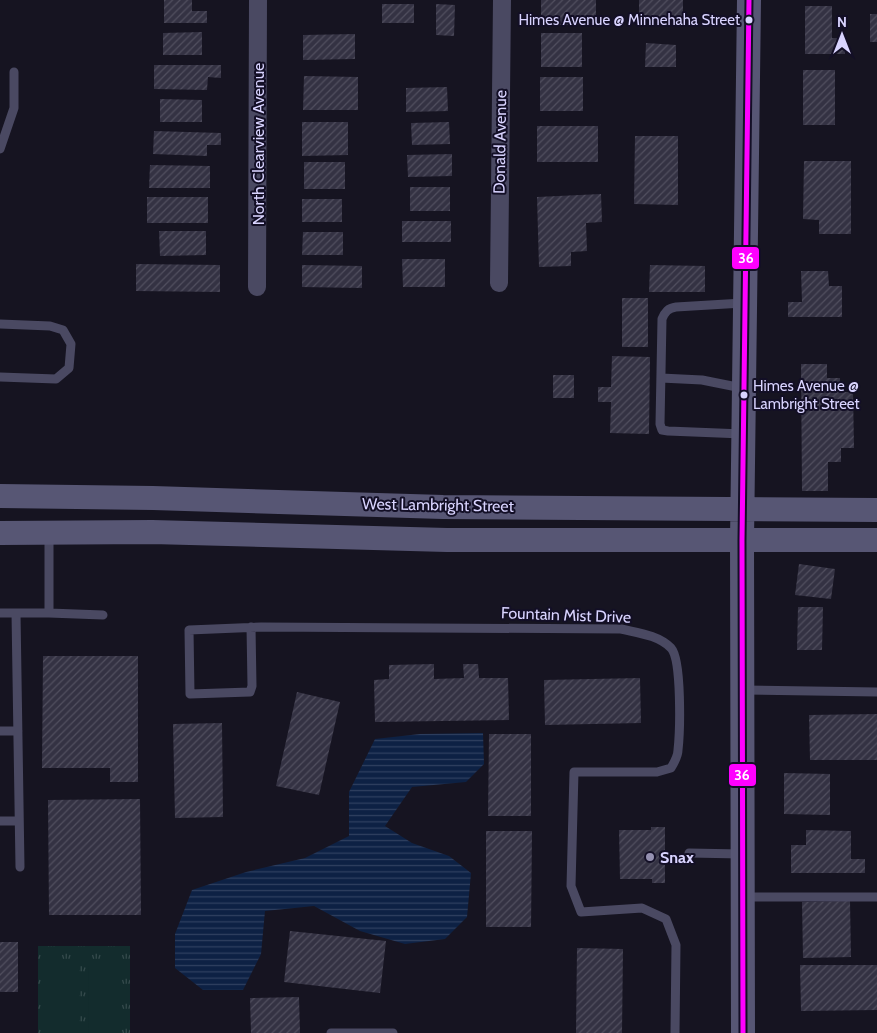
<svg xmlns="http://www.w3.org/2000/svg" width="877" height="1033" font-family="Cabin,sans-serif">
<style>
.park{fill:url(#park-tufts)}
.garden{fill:#132c2d}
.water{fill:url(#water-rules)}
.building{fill:url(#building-hatch)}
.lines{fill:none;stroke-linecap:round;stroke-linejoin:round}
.lane{stroke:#4a4962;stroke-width:9}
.street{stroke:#4a4962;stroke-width:18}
.secondary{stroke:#575674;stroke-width:24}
.bus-1-casing{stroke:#130f26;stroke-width:9}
.bus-1{stroke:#f0f;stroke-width:5}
.bus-dot{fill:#d9d4ff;stroke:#130f26;stroke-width:2}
.poi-dot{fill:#9591b1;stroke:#130f26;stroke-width:2}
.labels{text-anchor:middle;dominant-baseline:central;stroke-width:4;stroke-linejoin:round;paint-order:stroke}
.bus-label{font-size:15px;fill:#d9d4ff;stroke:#130f26;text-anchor:end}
.street-label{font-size:16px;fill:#d9d4ff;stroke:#130f26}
.poi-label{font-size:16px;font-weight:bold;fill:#d9d4ff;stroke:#130f26;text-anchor:start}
.line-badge{stroke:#130f26;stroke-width:2}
.badge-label{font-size:14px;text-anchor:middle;font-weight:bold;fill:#fff}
</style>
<defs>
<pattern id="park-tufts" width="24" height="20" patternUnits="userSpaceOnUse" patternTransform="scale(1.25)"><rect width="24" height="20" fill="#132c2d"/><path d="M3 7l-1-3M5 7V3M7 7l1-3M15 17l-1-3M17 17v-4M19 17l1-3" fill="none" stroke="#354a4c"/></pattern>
<pattern id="water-rules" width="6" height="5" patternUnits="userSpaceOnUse" patternTransform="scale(1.25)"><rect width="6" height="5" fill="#0d2144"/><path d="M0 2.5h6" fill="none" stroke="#304060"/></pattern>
<pattern id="building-hatch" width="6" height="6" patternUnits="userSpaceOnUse" patternTransform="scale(1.25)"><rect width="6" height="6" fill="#343243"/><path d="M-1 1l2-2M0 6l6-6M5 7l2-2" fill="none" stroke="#514f5f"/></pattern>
</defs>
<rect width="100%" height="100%" fill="#161421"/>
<path class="park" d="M38,946H130V1033H38Z"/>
<path class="garden" d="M46,966H79V1033H46Z
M88,966H121V1033H89Z"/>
<path class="water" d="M483,733L484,764L466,782L412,787L385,826L412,843L449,856L471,873L467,917L445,939L405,944L360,931L314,906L265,911L261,954L243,990H203L175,968V934L192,890L246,872L305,858L349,836V792L375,739L420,734Z"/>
<path class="building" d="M164,0H192V11H207V23H164Z
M541,0H596V25H541Z
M639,0H683V23H639Z
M382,4H414V23H382Z
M436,4L455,5L454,36L436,35Z
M805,6H832V38H845V54H805Z
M870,14H877V42H870Z
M202,32V55H163V33Z
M541,33H582V67H541Z
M355,34V59L303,60V35Z
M646,43L676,45V67H645Z
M154,65H221V78L208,77L207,90L154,89Z
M803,70H835V125H803Z
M304,76L358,77V110H303Z
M540,77H583V111H540Z
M447,87L448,111L406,112V88Z
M160,99L202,100V122H160Z
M302,122H348V155L302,156Z
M449,122L450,144L412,145L411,123Z
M537,126H598V162H537Z
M154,131L221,133V145H207V156L153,154Z
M635,136H678V205L634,204Z
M452,154V176L408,177L407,155Z
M804,161H851V234H819V220L803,219Z
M304,162H345V189H304Z
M150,165L210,166V188H149Z
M410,187H450V211H410Z
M601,194L602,222L586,223L587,251L571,252V266L539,267L537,197Z
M147,197H208V223H147Z
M302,199H342V222H302Z
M402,221H451V242H402Z
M159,231H206V255L160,256Z
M303,232H343V255H302Z
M402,259H445V287H403Z
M136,264L220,265V292L136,291Z
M302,265L362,266V288L302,287Z
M650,265L705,266V292H649Z
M801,271H828L829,286H842V317H788V302H802Z
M622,298H648V347H622Z
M612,356L650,357L649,434L610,433L611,402H598V387H611Z
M801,364H827V378H840V392H853L854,448H841V462H828V491H802Z
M553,375H574V398H553Z
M799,564L835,569L831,599L795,595Z
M798,607H823L822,650H797Z
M43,656H138V782H110V768H42Z
M434,664V679L464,678L463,664H478L479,678H508L509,720L375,722L374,680L389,679V665Z
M640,678L641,723L545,725L544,680Z
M297,692L340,702L319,795L276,786Z
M877,714V760H810L809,715Z
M222,723L223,817L175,818L173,724Z
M489,734H531V816H488Z
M784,773L830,774V815L784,814Z
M140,799L141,915H49L48,800Z
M651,827H665V883H652V879H620L619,830H651Z
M806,830L851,831V859H865V873H791V845H806Z
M486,831H532L531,927H486Z
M850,901L851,957L803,958L802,902Z
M290,931L386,941L380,993L284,982Z
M0,942H18V992H0Z
M577,948L623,949L622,1033H576Z
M800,965H877V1010L801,1011Z
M299,997L300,1033H251L250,998Z"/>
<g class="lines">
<path class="lane" d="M0,149L14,108V72
M0,324L50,326L63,330L71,344L69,368L56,379L0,377
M661,378L702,380L742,388
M743,434L668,431L662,430L660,424L662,319C665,312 668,308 676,307L743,303
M49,534V613L103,615
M0,613H49
M16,613L20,867
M251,627L252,686L250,692L190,694L189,630L261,627L621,629C638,633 658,635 671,648C682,660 680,732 678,750C678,756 674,763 671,768L657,772H574L571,886L581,912L642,908L666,919L676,945L675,1033
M742,690L877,692
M0,731H18
M0,821H19
M689,853L742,854
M743,897H877
M331,1033H393"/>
<path class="street" d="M499,283L502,0
M257,287L258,0"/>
<path class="secondary" d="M0,496L153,498L443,507L877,510
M0,533L152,532L447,540H877
M743,1033L742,541L749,0"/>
<defs>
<path id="bus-1" d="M743,1033L742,541L749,0"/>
</defs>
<use href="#bus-1" class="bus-1-casing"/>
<use href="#bus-1" class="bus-1"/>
</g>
<g class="bus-dot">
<circle cx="749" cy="20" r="4.5"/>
<circle cx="744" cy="395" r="4.5"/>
</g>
<circle class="poi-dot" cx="650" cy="857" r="5"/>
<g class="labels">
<g class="bus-label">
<text x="740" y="20">Himes Avenue @ Minnehaha Street</text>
<text x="753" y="386" text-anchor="start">Himes Avenue @<tspan x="753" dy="18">Lambright Street</tspan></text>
</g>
<g class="street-label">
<text transform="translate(500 142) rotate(-89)">Donald Avenue</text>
<text transform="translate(258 144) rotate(-90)">North Clearview Avenue</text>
<text transform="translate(438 505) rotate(1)">West Lambright Street</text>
<text transform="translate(566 615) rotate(2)">Fountain Mist Drive</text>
</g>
<g class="poi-label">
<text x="660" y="857">Snax</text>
</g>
</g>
<g class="line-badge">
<rect x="731" y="246" width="29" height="24" rx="5" fill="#f0f"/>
<rect x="728" y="763" width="29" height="24" rx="5" fill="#f0f"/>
</g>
<g class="badge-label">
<text x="746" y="263">36</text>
<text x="742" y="780">36</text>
</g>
<g transform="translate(842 35)" stroke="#130f26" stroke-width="4" paint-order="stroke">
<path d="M0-4L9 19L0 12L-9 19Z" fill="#d9d4ff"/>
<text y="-8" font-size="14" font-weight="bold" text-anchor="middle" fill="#d9d4ff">N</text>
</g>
</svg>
